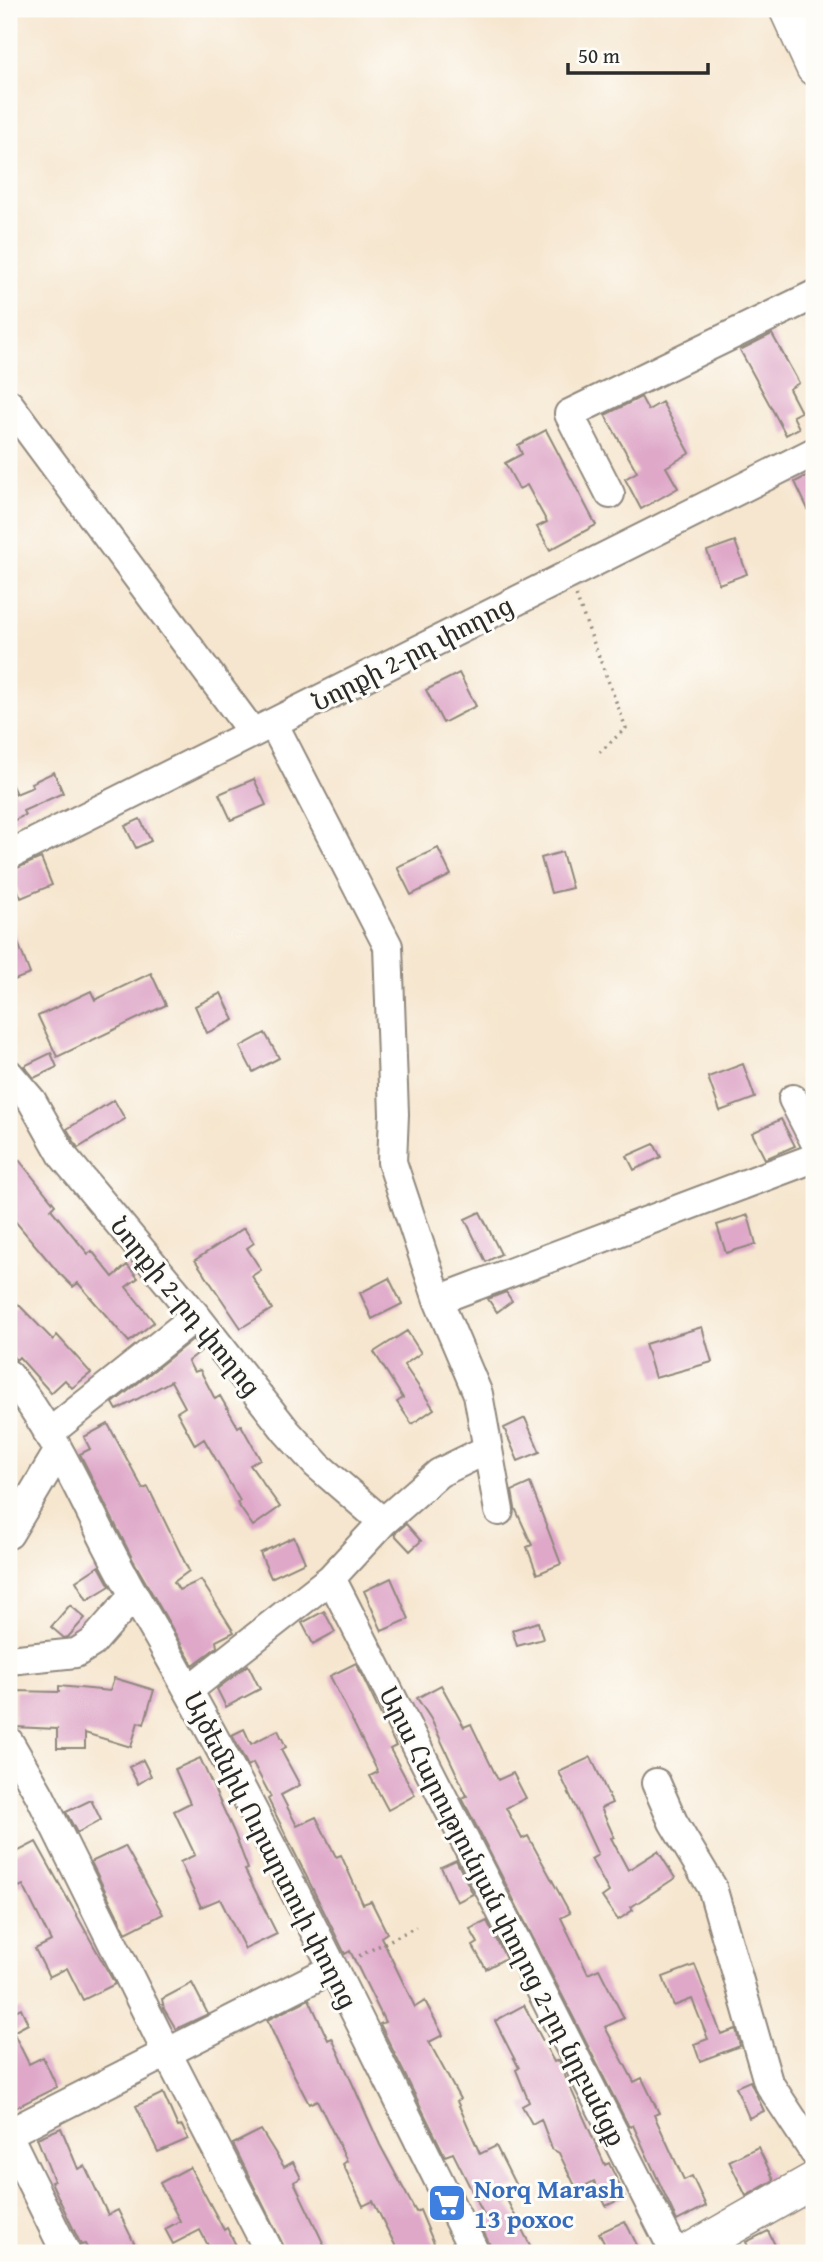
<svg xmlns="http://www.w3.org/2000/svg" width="823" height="2262" font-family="'Gentium Book Plus','Noto Serif Armenian',serif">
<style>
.building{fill:#dfa8c9}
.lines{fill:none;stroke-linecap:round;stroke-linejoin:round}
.minor-casing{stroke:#90887d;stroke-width:32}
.major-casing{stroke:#90887d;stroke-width:38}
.path{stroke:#90887d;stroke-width:3.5;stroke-dasharray:2 5;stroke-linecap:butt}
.minor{stroke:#fff;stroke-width:28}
.major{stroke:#fff;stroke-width:35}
.labels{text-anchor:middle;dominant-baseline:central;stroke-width:6;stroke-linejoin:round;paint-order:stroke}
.street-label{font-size:26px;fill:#2b2b2b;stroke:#fdfcf7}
.shop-label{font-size:26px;font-weight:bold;fill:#366cbe;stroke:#fdfcf7;text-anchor:start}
</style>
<rect width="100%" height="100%" fill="#fdfcf7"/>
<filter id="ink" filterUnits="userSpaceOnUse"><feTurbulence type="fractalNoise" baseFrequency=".0143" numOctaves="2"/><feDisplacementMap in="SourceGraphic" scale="14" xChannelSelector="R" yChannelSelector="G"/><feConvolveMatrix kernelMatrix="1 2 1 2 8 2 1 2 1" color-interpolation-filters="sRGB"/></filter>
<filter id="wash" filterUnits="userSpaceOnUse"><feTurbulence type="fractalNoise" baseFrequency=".00686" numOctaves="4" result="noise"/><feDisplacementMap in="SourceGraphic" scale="28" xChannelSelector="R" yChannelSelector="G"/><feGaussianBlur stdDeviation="1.57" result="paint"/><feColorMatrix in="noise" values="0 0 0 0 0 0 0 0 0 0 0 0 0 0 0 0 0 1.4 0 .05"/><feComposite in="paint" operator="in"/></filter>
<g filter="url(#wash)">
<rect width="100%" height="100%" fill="#f6e6cf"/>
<g id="blocks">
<path class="building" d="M772,334L799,383L789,389L801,412L793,416L799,428L786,435L740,350Z
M641,397L648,410L662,402L690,453L666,467L678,488L641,509L625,479L637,472L605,415Z
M546,430L596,525L550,550L537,527L547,522L535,500L527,485L519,489L505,463L522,454L518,445Z
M814,472V522L795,482Z
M735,541L747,574L719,584L707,551Z
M459,673L476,706L443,723L426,690Z
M54,772L63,793L23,811L25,815L9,823V779L16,794L33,787L31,783Z
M254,779L266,805L231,820L219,794Z
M140,819L151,841L136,848L125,826Z
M438,848L451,875L411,895L397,867Z
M562,852L572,888L551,893L541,858Z
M41,858L52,885L21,898L10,871Z
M9,919L30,974L9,982Z
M151,973L166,1005L57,1057L38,1016L91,991L95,1000Z
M221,993L234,1020L207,1033L195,1006Z
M265,1033L279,1058L253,1072L240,1047Z
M51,1053L57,1067L34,1078L24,1066Z
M743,1064L755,1098L720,1111L708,1077Z
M114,1100L125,1119L78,1148L67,1129Z
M781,1119L795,1146L765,1159L752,1133Z
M654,1144L661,1157L634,1170L627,1156Z
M19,1160L55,1205L51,1209L88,1254L92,1251L113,1277L127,1265L138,1278L126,1287L154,1322L129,1342L78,1283L73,1287L57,1271L9,1214V1169Z
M480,1212L501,1254L486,1262L465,1219Z
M748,1215L756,1244L726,1253L717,1225Z
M244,1228L254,1243L247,1248L261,1270L252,1276L272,1309L241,1328L195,1260Z
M389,1278L402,1304L372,1319L360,1293Z
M506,1292L512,1301L497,1312L488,1299Z
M18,1304L53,1340L57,1335L91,1373L72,1388L65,1380L51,1393L19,1357L16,1360L9,1352V1312Z
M702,1327L712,1362L655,1378L645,1344Z
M407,1331L421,1353L404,1365L434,1409L412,1424L397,1402L403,1398L374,1352Z
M193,1339L202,1350L188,1361L194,1372L200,1370L215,1399L220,1396L238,1427L241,1425L260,1459L250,1465L280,1507L253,1526L237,1503L240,1501L204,1439L195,1445L177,1412L185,1407L171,1381L117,1410L113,1403Z
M525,1418L540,1452L518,1461L504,1428Z
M108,1424L143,1489L148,1487L189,1571L174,1582L179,1590L201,1580L234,1632L216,1641L217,1647L193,1665L133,1560L80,1454L90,1449L84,1437Z
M530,1483L561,1564L537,1574L527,1547L532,1545L515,1508L512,1491Z
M406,1524L421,1541L410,1551L394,1534Z
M294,1537L305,1562L271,1578L260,1553Z
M99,1566L110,1586L87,1600L76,1581Z
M391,1578L409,1619L382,1631L364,1591Z
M70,1605L85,1618L68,1637L64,1638L51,1627Z
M324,1611L335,1632L313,1644L302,1623Z
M538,1622L543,1639L517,1646L512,1630Z
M356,1663L396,1746L390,1749L415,1795L388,1810L370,1776L378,1772L330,1676Z
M248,1665L260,1689L226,1707L217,1689Z
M114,1678L154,1690L144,1724L138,1722L131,1747L85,1733V1748H57V1729L14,1727L15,1691L59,1692V1686L110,1691Z
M441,1685L464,1727L471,1724L498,1780L513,1773L526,1798L506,1808L522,1839L528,1836L570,1913L561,1918L588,1974L599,1969L624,2018L605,2027L634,2082L642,2078L659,2113L654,2115L684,2180L692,2176L706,2206L677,2221L633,2125L629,2127L462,1798L467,1796L431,1719L417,1698Z
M244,1729L251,1744L278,1730L286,1747L281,1750L300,1785L281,1795L297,1826L316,1817L336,1857L341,1855L363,1904L371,1901L387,1933L381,1937L415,2007L425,2001L443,2035L429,2042L460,2099L457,2101L480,2154L496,2146L516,2186L503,2192L534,2253H494L477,2219L484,2215L453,2153L445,2156L380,2024L385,2022L350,1951L345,1954L268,1799L271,1797L253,1763L248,1766L232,1735Z
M591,1757L612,1803L601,1808L614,1837L611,1838L628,1870L658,1851L675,1878L631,1907L633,1910L618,1920L602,1897L609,1892L591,1859L598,1855L559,1772Z
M200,1758L234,1832L248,1869L245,1870L277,1934L245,1949L220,1899L201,1907L180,1862L195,1855L174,1811L190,1803L175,1769Z
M143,1760L151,1776L138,1784L129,1767Z
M91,1800L101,1820L77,1833L66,1812Z
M36,1842L115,1984L83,2000L67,1968L49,1977L35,1949L51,1941L23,1885L19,1887L9,1868V1856Z
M125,1846L163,1914L126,1933L91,1862Z
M456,1860L473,1894L457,1902L441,1867Z
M487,1921L506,1958L486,1969L473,1946L478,1943L470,1929Z
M695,1965L721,2034L736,2029L740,2046L700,2061L694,2044L708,2039L692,1999L674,2006L663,1977Z
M192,1983L208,2014L176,2029L164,2009L162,1999Z
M309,1999L328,2040L332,2038L380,2145L416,2212L420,2210L438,2253H399L373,2201L363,2206L343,2164L347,2161L317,2100L309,2104L282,2052L267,2020Z
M524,2005L554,2062L558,2060L605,2165L609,2163L625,2197L606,2206L594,2181L577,2190L559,2153L552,2149L541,2119L532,2124L522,2106L529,2102L516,2070L519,2068L495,2021Z
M21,2008L28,2024L13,2032L29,2064L43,2057L57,2087L9,2111V2014Z
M750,2081L764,2111L749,2118L736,2087Z
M163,2093L178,2127L182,2126L188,2139L158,2152L136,2106Z
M61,2128L78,2169L85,2166L108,2215L118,2210L139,2253H90L85,2244L81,2245L51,2182L54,2181L37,2138Z
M261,2130L284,2167L293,2162L301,2178L294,2182L328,2253H287L233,2144Z
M758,2147L774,2180L746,2196L729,2161Z
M190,2167L224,2230L227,2228L240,2253H212L200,2230L173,2244L165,2229L180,2221L160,2183Z
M625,2221L638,2247L625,2253H609L599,2233Z
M768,2231L779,2253H751L746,2242Z"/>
</g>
</g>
<g filter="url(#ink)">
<use href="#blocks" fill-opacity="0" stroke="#90887d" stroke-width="2"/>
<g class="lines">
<defs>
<path id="minor" d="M9,404L252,732
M610,494L569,414L814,295
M273,723L388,946L394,1114L392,1162L438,1300
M9,855L814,452
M9,1074L32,1101L63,1156L196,1316L287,1432L317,1465L383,1522
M793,1099L814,1140
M9,1375C62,1440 92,1523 134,1595C259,1808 364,2033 475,2253
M48,1434L196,1316
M499,1511L478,1394L438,1300L814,1158
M9,1534L58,1452
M331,1578L675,2253
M9,1660L76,1653L92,1643L134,1595
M190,1689L331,1578L383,1522L439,1473L486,1450
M9,1742L39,1794L167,2053L270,2253
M656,1783L673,1822L712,1887L768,2082L814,2152
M9,2133L332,1969
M9,2137L66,2253"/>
<path id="major" d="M787,9L814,68
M686,2253L814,2180"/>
</defs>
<use href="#minor" class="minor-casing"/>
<use href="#major" class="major-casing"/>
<path class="path" d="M576,596L626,728L600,752
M353,1959L416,1927"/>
<use href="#minor" class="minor"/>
<use href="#major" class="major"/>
</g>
</g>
<defs>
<symbol id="supermarket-square" viewBox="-11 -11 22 22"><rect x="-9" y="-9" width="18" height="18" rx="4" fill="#3f7fe0" stroke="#fdfcf7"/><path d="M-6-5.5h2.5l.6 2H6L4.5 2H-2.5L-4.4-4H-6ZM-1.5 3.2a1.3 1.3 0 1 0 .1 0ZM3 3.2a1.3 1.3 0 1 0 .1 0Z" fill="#fff"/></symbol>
</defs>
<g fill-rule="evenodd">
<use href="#supermarket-square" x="425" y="2181" width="44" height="44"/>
</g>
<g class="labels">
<g class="street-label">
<text transform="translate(412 653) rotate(-27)">Նորքի 2-րդ փողոց</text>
<text transform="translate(186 1306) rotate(51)">Նորքի 2-րդ փողոց</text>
<text transform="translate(271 1850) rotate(63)">Այծեմնիկ Ուրարտուի փողոց</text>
<text transform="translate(503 1916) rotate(63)">Արա Հարությունյան փողոց 2-րդ նրբանցք</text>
</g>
<g class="shop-label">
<text x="474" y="2188">Norq Marash<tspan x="474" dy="30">13 poxoc</tspan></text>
</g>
</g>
<rect width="823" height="2262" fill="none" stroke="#fdfcf7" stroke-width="35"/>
<path d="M568 63v10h140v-10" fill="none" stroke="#2b2b2b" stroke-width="3.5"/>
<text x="578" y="63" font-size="21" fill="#2b2b2b" stroke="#fdfcf7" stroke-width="5" paint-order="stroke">50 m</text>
</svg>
